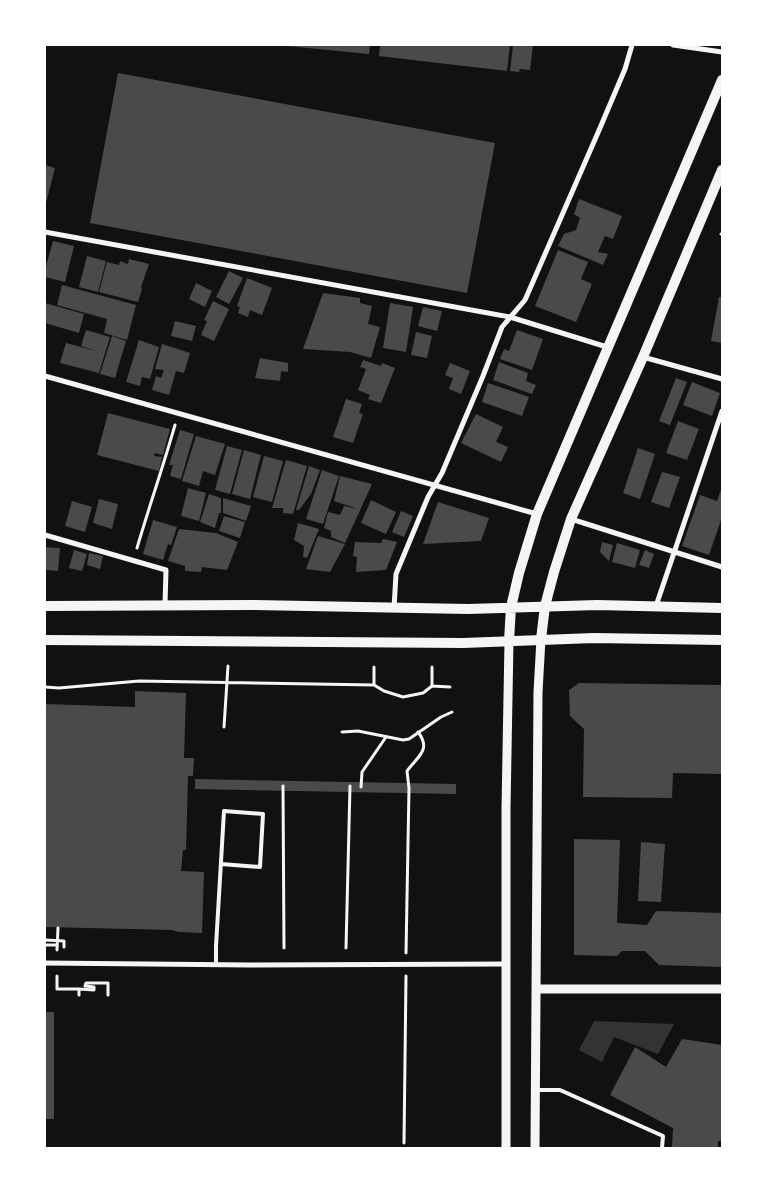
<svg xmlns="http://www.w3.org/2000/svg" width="767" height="1193" font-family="'PT Sans Narrow',sans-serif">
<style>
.water{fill:#333}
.building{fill:#4a4a4a}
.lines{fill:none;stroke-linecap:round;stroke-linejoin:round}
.path{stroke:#f5f5f5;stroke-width:3}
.service{stroke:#f5f5f5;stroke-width:4}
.minor{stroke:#f5f5f5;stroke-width:5}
.tertiary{stroke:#f5f5f5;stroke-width:9}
.secondary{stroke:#f5f5f5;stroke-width:10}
</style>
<rect width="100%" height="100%" fill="#111"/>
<path class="water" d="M594,1021L674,1024L658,1054L614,1037L602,1062L579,1050Z"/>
<path class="building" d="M287,45H370L369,54L287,46Z
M380,45H510L507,71L379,56Z
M513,45H533L530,70L520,69L519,72L510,71Z
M118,73L495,143L467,293L90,223Z
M45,165L55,168L46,203H45Z
M579,199L622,216L613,239L605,236L598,252L608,254L603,265L558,246L564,234L576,230L580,218L574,214Z
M53,241L74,246L65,282L45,277V270Z
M558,250L588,262L581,279L592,284L576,322L535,306Z
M87,256L106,261L98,292L79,287Z
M129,259L149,264L141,287L142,289L138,302L99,292L107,262L119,265L120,261L128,264Z
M229,271L243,278L229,304L216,297Z
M247,278L272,288L262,315L250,310L248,317L238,313L240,307L237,306Z
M196,283L212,291L205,307L189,299Z
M62,285L136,305L127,340L104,333L107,319L57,305Z
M323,293L360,298V303L372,306L368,324L380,327L371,358L350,352L303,349Z
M719,297H722V343L711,341Z
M213,301L229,309L214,341L201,335L207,321L204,320Z
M45,303L84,314L79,333L45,323Z
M390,303L413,307L406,352L383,348Z
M423,307L442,311L437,331L418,326Z
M175,321L196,326L192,341L171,336Z
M86,330L110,337L99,373L60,363L66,343L100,352L81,346Z
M517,330L543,339L532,370L500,359L504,349L509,351Z
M416,332L432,336L427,358L411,355Z
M112,336L126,341L115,378L100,374Z
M139,340L159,347L150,379L142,377L140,386L126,382Z
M162,344L190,353L184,373L176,371L169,395L152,390L156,376L161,378L164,370L155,369Z
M260,358L288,363V372L281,371L280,381L255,378Z
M363,360L381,366L382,363L395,368L381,403L368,399L370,395L358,390L366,369L360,367Z
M499,362L528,373L526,381L536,385L532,394L493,380Z
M450,363L470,371L461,394L449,389L453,378L445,375Z
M676,378L687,382L670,425L659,421Z
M692,382L720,393L712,416L683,405Z
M488,383L529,397L522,416L482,402Z
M346,399L362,404L359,413L363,414L353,443L333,437Z
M108,413L170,429L163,455L155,453L154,456L162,457L159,471L97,455Z
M476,414L503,427L496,442L508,447L501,462L461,443Z
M678,421L699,429L687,460L666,453Z
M180,430L194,434L181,479L170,476L173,465H169Z
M196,436L225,444L215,475L203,471L199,486L182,481Z
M227,446L242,450L230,494L215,490Z
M638,448L655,454L640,499L623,493Z
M244,450L261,455L250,499L232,494Z
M264,456L283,461L272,502L253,497Z
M286,460L307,466L293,514L283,513V508H272Z
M309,466L320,470L311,494L299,510H296Z
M322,470L339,476L323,524L306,519Z
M662,472L680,477L669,508L651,502Z
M340,476L372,484L345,543L331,537V531L324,528L328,512L340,515L344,506L358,509L334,501Z
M722,487V517L709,555L682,546L700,495L717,501Z
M188,488L206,493L199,521L181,516Z
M209,494L221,498V513H219L215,528L200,522Z
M223,498L251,506L246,521L223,513Z
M99,499L118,504L112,529L93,523Z
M371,500L396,512L386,534L361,523Z
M72,501L92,507L85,532L65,526Z
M438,502L489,518L481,541L423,544Z
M401,511L413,516L404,537L392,532Z
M224,516L245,522L240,538L219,531Z
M153,520L177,527L171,545L168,544L163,560L143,554Z
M298,523L319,529L307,558L303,557L304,546L294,540Z
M179,529L216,533L238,542L227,570L202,567L201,572L185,571V566L168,561Z
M318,536L345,544L330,572L306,569Z
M383,539L397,542L386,570L356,572L357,557L353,556L355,542L381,543Z
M602,542L613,545L609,561L600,552Z
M617,543L640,550L635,568L612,562Z
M45,547L60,548L58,571L45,570Z
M74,550L87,554L82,571L69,568Z
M645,550L654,554L649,568L639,565Z
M89,553L103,556L100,569L87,565Z
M579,683L722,685V774L673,773L672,798L583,797L584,729L570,716L569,690Z
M135,691L186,693L184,758H194L193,776H188L186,850H183L181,871L204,872L202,933L179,932L172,930L45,927V704L135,707Z
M195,779L456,784V794L195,789Z
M574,839L620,840L617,923L647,925L656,911L722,913V967L659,965L645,951H622L617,956L574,955Z
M641,842L665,844L661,902L638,901Z
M45,1012H54V1119H45Z
M682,1039L722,1045V1141H718V1148H672L673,1128L610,1095L635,1047L666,1067Z"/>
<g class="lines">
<path class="path" d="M721,234H722
M137,548C149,507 163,467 175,425
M374,685V667
M432,686V667
M45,687L59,688L139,681L374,685L384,691L403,697L423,693L432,686L450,687
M224,727L228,666
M342,732L358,731L403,740L409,739L441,717L452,712
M283,786L284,948
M361,787L362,772L386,737
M45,940L64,941V947
M45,945H57
M346,948L350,786
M57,950L58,928
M406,953L409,788L407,771C417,757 432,750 418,732
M57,976V989H79V995
M85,986L86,983H108V995
M79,989L94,990V987L85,986
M404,1143L406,976"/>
<path class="service" d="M216,964V946L224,811L263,814L260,867L221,864
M535,1090H560L663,1136L662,1148"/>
<path class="minor" d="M673,45L722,52
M45,232L510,317L607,347
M643,357L722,379
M45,376L537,514
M571,519L722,567
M45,535L166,570L165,605
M656,606L722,411
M394,608L396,574L428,497L442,473L483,376L502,327L525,300L600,128L625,69L632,45
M45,963L250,965L506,964"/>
<path class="tertiary" d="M536,989H722
M506,1148V809L509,641
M535,1148L538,692L541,639"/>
<path class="secondary" d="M45,606L251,605L468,609L597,605L722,608
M541,639L545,606L554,572L571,519L643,357L722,170
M45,640L463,643L594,638L722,640
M509,641L511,607L519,573L537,514L722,80"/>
</g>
<rect width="767" height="1193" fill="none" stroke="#ffffff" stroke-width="92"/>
</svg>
